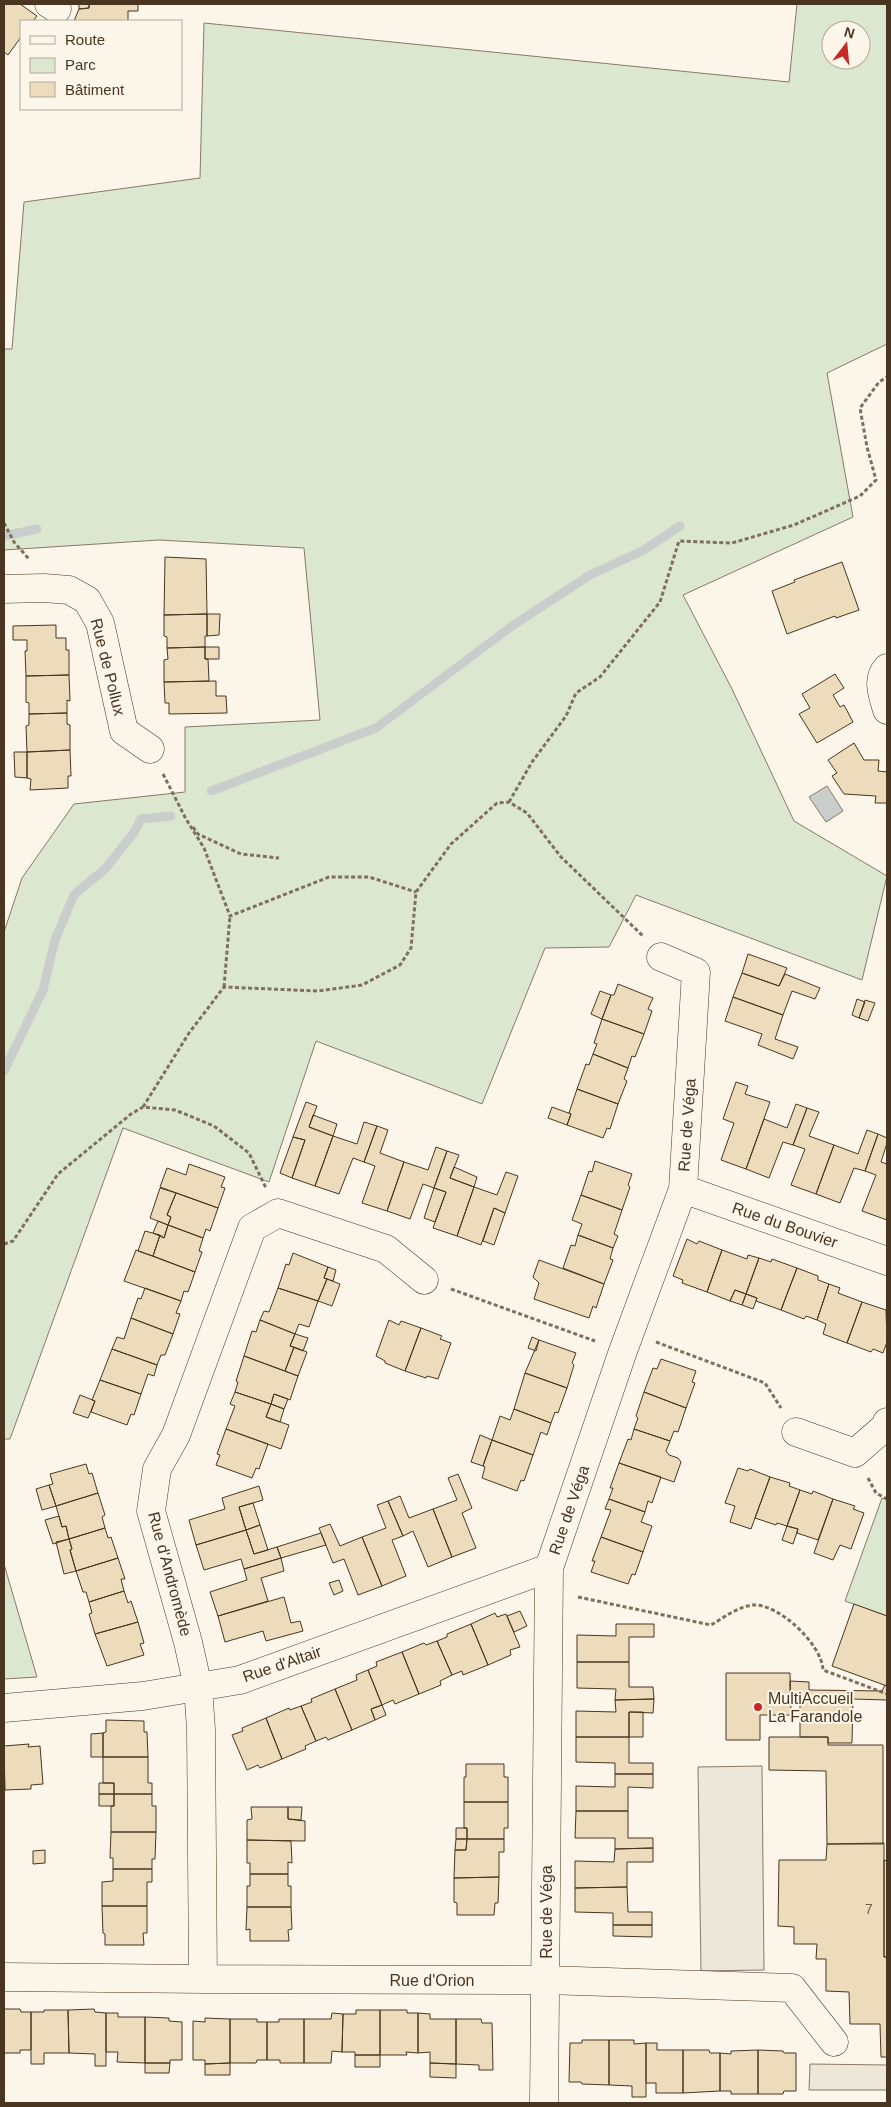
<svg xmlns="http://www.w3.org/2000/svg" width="891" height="2107" font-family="Arial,sans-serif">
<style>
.green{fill:#dce7d0;stroke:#887966;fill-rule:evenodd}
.parking{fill:#ede7d9;stroke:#887966}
.water{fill:#c9cecd;stroke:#887966}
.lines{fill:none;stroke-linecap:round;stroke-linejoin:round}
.stream{stroke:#c9cecd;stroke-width:9}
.building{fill:#ecdcbc;stroke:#4a3520}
.street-casing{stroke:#4a3520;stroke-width:29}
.path{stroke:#7f6f5c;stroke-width:3;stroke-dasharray:4 2.5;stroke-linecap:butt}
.street{stroke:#fbf6e9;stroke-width:28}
.poi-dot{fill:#c62828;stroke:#fbf6e9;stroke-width:2}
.labels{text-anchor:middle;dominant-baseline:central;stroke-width:4;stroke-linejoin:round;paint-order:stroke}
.number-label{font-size:14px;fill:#725f47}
.street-label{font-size:16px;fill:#4a3520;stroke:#fbf6e9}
.poi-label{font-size:16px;fill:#4a3520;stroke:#fbf6e9;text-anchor:start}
</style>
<rect width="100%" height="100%" fill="#fbf6e9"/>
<path class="green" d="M797,4H887V344L827,373L853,517L683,595L732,689L794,821L887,876L862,980L636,895L609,947L545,948L482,1104L316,1041L269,1182L123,1128L10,1439H4V932L22,878L74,804L185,792V727L320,720L304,548L159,540L4,550V349H12L24,202L200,178L204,23L789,82ZM831,30H861V60H831Z
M882,1498L887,1500V1616L845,1601Z
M4,1564L37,1677L4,1679Z"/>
<path class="parking" d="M762,1766L764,1970L701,1971L698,1767Z
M810,2064L887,2065V2090H809Z"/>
<path class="water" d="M827,786L843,811L826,822L809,797Z"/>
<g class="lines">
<path class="stream" d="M4,536L37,529
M211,791L376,728L512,626L590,575L644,550L680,526
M4,1071L43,990L55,940L74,895L106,868L135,831L141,819L171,816"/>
</g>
<path class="building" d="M4,4H20L37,16L33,21H21V37L8,55L4,52Z
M79,4H89V8L79,9Z
M89,4H138V11H128V21H74L79,9L89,8Z
M165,557L206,559L207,614L164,615Z
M842,562L859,610L836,618L835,616L787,634L772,591L795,582L794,580Z
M207,614H220L219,635L207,636Z
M207,614V636H205V647L167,648V637L164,636V615Z
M56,625V638H66V650H69V675L26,676L25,651H27V640H13V626Z
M205,647V659H208L209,681L164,682V660L168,659L167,648Z
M205,647H219V659H205Z
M835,674L844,688L833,695L840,707L844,705L853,722L817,743L799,714L810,708L802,694Z
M69,675L70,701L67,700V713L29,714V703L26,702V676Z
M216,681V696H226L227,713L169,714V703H165L164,682Z
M67,713V724L70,725V750L27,752L26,726L29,725V714Z
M854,743L864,760H879L878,771L887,772V803H875L876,796L844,794L832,776L837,773L828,760Z
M70,750L71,776H68V788L30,790L31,779L27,778V752Z
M14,752H27V778L15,777Z
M748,954L787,968L779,986L742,973Z
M742,973L779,986L785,974L820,988L815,999L792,991L783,1015L733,997Z
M618,984L653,998L648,1009L652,1011L644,1034L602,1019L611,995H614Z
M600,991L611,995L602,1019L591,1014Z
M733,997L783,1015L775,1039L798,1047L793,1059L758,1045L762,1034L725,1021Z
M857,999L865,1002L859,1018L852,1015Z
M865,1000L875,1003L868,1021L859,1018Z
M602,1019L644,1034L635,1057L632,1056L628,1068L593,1054L597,1044L594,1043Z
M593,1054L628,1068L624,1079L627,1081L618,1104L577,1089L586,1064L589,1065Z
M736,1082L748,1086L745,1094L770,1102L746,1169L721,1160L734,1123L723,1119Z
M577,1089L618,1104L610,1129L607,1128L603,1138L567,1125L571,1114L569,1113Z
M306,1102L317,1106L309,1127L333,1136L315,1186L292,1178L305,1140L293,1137Z
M796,1104L807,1108L793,1145L783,1142L769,1178L746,1169L764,1119L787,1128Z
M552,1107L571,1114L567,1125L548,1118Z
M807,1108L819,1112L809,1136L834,1145L816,1194L791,1185L805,1149L793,1145Z
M313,1115L337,1124L333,1136L309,1127Z
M364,1122L377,1126L364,1162L353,1158L339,1194L315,1186L333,1136L357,1144Z
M377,1126L388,1130L380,1153L404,1162L387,1211L362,1203L375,1166L364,1162Z
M867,1130L878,1134L865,1171L854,1168L840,1203L816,1194L834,1145L858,1154Z
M878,1134L887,1138V1143L881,1162L887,1164V1220L862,1211L876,1175L865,1171Z
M293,1137L305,1140L292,1178L280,1173Z
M436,1147L447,1151L434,1188L423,1184L410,1219L387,1211L404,1162L428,1170Z
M447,1151L459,1155L450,1178L474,1187L457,1236L433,1228L446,1192L434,1188Z
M595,1161L632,1174L628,1185L630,1187L622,1210L581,1195L589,1171L592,1172Z
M189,1164L225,1177L221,1187L225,1188L218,1208L160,1187L167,1168L186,1175Z
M454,1167L477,1177L474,1187L450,1178Z
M506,1172L518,1176L505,1213L494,1208L481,1245L457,1236L474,1187L497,1195Z
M160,1188L176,1193L167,1215L171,1217L168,1225L150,1218Z
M434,1188L446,1192L435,1222L424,1218Z
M176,1193L218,1208L210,1231L206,1229L203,1238L168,1225L171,1217L167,1215Z
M581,1195L622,1210L614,1234L618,1236L613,1248L578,1235L582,1224L572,1220Z
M494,1208L505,1213L494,1245L483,1241Z
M158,1221L168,1225L164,1238L153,1233Z
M168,1225L203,1238L199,1251L202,1252L195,1272L153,1256L160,1235L164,1238Z
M145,1231L160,1235L153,1256L138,1251Z
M578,1235L613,1248L610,1259L613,1260L604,1284L563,1268L571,1245L575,1246Z
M687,1239L697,1244L699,1241L722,1250L707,1292L682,1283L683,1280L673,1276Z
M136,1250L195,1272L188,1292L184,1291L181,1301L124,1281Z
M722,1250L747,1259L748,1255L759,1258L746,1294L735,1290L730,1301L707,1292Z
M293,1253L328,1267L324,1278L327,1279L318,1301L278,1288L286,1264L289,1265Z
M759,1258L771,1262L772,1259L797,1268L781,1310L756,1301L757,1298L746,1294Z
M539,1260L604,1284L596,1308L593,1306L589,1318L534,1299L539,1283L533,1277Z
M328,1267L336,1270L333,1281L324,1278Z
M797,1268L818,1276V1280L829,1284L817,1320L806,1316L804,1319L781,1310Z
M327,1279L340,1284L332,1306L318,1301Z
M829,1284L840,1288L838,1293L862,1302L847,1343L823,1334L826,1324L817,1320Z
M145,1288L181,1301L176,1313L180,1314L173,1334L131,1318L138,1298L141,1299Z
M278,1288L318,1301L309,1327L299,1324L295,1334L260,1320L264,1311L269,1312Z
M735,1290L746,1294L742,1305L730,1301Z
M746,1294L757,1298L753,1309L742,1305Z
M862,1302L886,1310L887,1342L883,1353L873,1349L871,1352L847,1343Z
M131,1318L173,1334L165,1355H161L157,1365L112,1349L117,1337L124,1339Z
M260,1320L295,1334L290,1346L294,1347L285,1371L244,1356L252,1331L256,1332Z
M389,1320L399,1325L401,1321L421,1328L405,1371L385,1363V1361L376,1356Z
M421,1328L442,1336L440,1339L451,1343L438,1379L427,1376L426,1378L405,1371Z
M295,1334L308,1338L303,1351L290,1346Z
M532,1337L539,1340L536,1351L528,1348Z
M539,1340L576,1353L572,1363L574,1365L567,1388L525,1373Z
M294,1347L307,1352L298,1376L285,1371Z
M112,1349L157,1365L154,1376L148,1374L141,1394L100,1380Z
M244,1356L298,1376L290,1400L274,1394L271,1404L235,1392L238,1382L236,1381Z
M661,1359L696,1371L692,1382L695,1383L686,1408L644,1392L653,1368L657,1369Z
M525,1373L567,1388L558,1413L555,1412L551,1423L514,1409Z
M100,1380L141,1394L134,1415L131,1414L127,1425L91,1412L95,1401L92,1400Z
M235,1392L271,1404L266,1417L289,1425L281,1449L226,1429L235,1406L230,1404Z
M644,1392L686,1408L678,1432L674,1431L670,1441L634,1429L638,1418L636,1416Z
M274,1394L288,1399L284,1409L271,1404Z
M80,1395L95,1401L88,1418L73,1413Z
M271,1404L284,1409L280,1422L266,1417Z
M514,1409L551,1423L547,1435L541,1432L533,1455L492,1440L500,1416L510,1420Z
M226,1429L268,1444L259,1469L256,1468L252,1478L216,1465L220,1455L217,1454Z
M634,1429L670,1441L666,1451L669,1455L678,1458L681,1462L674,1482L619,1463L628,1439L631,1440Z
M480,1435L492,1440L483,1466L471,1462Z
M492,1440L533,1455L524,1481L521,1480L517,1491L482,1478L485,1467L483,1466Z
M619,1463L661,1477L652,1503L648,1501L645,1512L609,1499L613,1488H610Z
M86,1464L89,1474L92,1473L98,1493L56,1506L49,1485L53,1484L50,1474Z
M738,1468L748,1471L750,1469L770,1477L751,1529L730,1522L735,1506L725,1503Z
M458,1474L472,1508L462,1513L476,1548L452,1557L433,1509L457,1500L448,1478Z
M770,1477L790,1483L789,1486L800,1490L787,1526L777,1523L776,1525L755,1518Z
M49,1485L56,1506L42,1510L36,1489Z
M259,1486L263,1500L239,1507L246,1530L196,1545L189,1520L225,1509L222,1498Z
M800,1490L812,1494L813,1491L833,1499L818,1540L797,1533L798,1529L787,1526Z
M98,1493L105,1515L102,1517L105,1528L69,1539L66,1526L62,1527L56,1506Z
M400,1496L409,1518L433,1509L452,1557L428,1567L413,1531L403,1536L388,1501Z
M609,1499L645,1512L641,1522L652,1526L643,1552L601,1537L611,1510L605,1509Z
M833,1499L855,1506L853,1509L864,1513L851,1549L840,1545L833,1560L814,1553Z
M388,1501L403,1536L392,1540L406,1576L382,1586L362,1537L386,1528L377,1505Z
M253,1503L260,1525L246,1530L239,1507Z
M59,1516L62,1527L66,1526L69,1539L53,1544L45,1520Z
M330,1524L340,1546L362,1537L382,1586L358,1595L344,1559L333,1563L319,1528Z
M260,1525L268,1550L254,1554L246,1530Z
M787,1526L798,1529L793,1544L782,1540Z
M105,1528L108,1538L111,1537L118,1558L76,1571L70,1550L72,1549L69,1539Z
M246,1530L254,1554L277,1547L281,1558L244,1569L241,1559L204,1570L196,1545Z
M321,1533L326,1545L281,1558L277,1547Z
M601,1537L643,1552L635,1575L632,1574L628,1584L591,1572L595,1561H592Z
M69,1539L72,1549L70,1550L76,1571L64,1574L56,1542Z
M118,1558L125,1579H121L124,1591L89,1602L86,1592H83L76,1571Z
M281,1558L284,1571L261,1578L268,1601L218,1616L210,1592L247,1580L244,1569Z
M339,1580L343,1591L334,1595L329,1583Z
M124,1591L128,1603L131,1601L138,1622L95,1634L89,1614L92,1613L89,1602Z
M284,1597L291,1623L300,1621L303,1631L266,1641L263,1631L225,1642L218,1616Z
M854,1604L887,1616V1686L832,1666Z
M520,1611L527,1626L514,1632L507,1616Z
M495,1613L497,1617L506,1614L520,1647L510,1650L511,1655L488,1665L471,1624Z
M138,1622L144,1643L140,1644L144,1655L107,1666L95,1634Z
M471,1624L488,1665L463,1675L462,1671L452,1675L437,1641L447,1637V1634Z
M616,1624H654V1637H629V1662H577V1635L616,1636Z
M437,1641L452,1675L440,1681L441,1685L419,1694L402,1652L424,1643L426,1645Z
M402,1652L419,1694L395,1704L393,1700L382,1705L368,1670L377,1666L376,1662Z
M577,1662H629V1687H653L654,1699L615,1700L616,1689L577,1688Z
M368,1670L382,1705L371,1709L375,1720L352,1730L335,1689L357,1680L356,1675Z
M726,1673H790L791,1715H760V1740H726Z
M790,1681L809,1682V1690L882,1691L885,1685L887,1686V1700L853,1699L852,1743H828V1737H800V1699L790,1698Z
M335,1689L352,1730L328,1740L326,1737L316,1741L301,1706L312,1702L311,1699Z
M654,1699L653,1713L629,1712V1737H576V1711L616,1712L615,1700Z
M382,1705L386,1715L375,1720L371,1709Z
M301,1706L316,1741L305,1746L306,1749L282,1759L266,1718L289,1708L290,1710Z
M629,1712H643V1737H629Z
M266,1718L282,1759L260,1768L258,1765L247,1770L232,1735L243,1731L242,1728Z
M106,1720L144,1721V1732H147L148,1757H103V1733L106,1732Z
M103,1733V1757H91V1734Z
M576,1737H629V1763H653V1774H615V1763L576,1762Z
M769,1737H828V1745H883V1844H827L826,1771L769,1770Z
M29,1744L28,1747L40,1746L43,1784L31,1785V1789L5,1790L4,1746Z
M103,1757H148V1783H152V1794H114V1783H103Z
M466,1764H504V1777H508V1802H464V1777H466Z
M615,1774H653V1788L628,1787V1811H576V1786L615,1787Z
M99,1783H114V1794H99Z
M99,1794H114V1806H99Z
M114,1794H152V1806H156V1832H111V1806H114Z
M464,1802H508V1828H504V1839H467V1828H464Z
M251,1807H288V1819L305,1821V1841L247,1840V1820L252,1819Z
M288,1807H302L301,1820L288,1819Z
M576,1811H628V1838H653V1848L615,1849V1838H575Z
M456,1828H467V1839H456Z
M111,1832H156L155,1859H152V1869H113V1858H110Z
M456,1839H467L466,1850H455Z
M467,1839H504V1852H499V1877L454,1878L455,1850H466Z
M247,1840L291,1841L292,1863L288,1862V1874H250V1863H247Z
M884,1843V1957H887V2057H881L880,2024H850L849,1992L826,1991V1959H816L817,1944H794V1927L778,1926L779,1860H826L827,1844Z
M653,1848V1862H627V1887L575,1888V1861L614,1862L615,1849Z
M45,1850V1863L33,1864V1851Z
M884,1860L887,1861V1957H884Z
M113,1869H152V1882H147V1906H102V1882L113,1881Z
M250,1874H288V1886H291V1907H247V1886H250Z
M499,1877L498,1903H495L494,1915H457V1903L454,1902V1878Z
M627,1887L628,1912H652V1925H613V1913L575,1912V1888Z
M102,1906H147V1933H143L144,1945H105V1934L103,1933Z
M247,1907H291L292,1929L288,1930L289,1941H250V1929L246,1930Z
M613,1925H652V1937L613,1936Z
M4,2009H20L21,2012H31V2050H20V2053H4Z
M94,2009L95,2012L106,2013V2066H95V2054L69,2053L68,2010Z
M44,2010H68L69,2053H44V2064H31V2012H44Z
M356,2010H380V2055H355V2052H342L343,2014H356Z
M380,2010H407V2013H418V2053L406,2052L407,2055H380Z
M106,2013H118V2017H145V2063L117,2062L118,2052H106Z
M332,2013L343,2014L342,2052L332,2051L331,2063H304V2019H331Z
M418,2013L430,2014V2019H456V2064L430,2063V2052L418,2053Z
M145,2017L169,2018V2021L182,2022V2060H170V2063H145Z
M205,2018L230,2019V2063L205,2064V2060H193V2021L205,2022Z
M230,2019H257V2022H267V2060H257L256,2063H230Z
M279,2019H304V2063H280V2060H267V2022H279Z
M456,2019H481L482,2023H492L493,2070H479V2065L456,2064Z
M582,2040H609V2085L582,2084L581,2082H569L570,2043H582Z
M609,2040H634V2044L646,2043V2097H632V2086L609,2085Z
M646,2043H657V2050H683V2093H656V2083H646Z
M683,2050H709L710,2053H720V2091L683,2093Z
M758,2050L783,2051L784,2053H796V2091H784L783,2094H758Z
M758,2050V2094H731V2091H720V2053L731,2054V2051Z
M355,2055H380V2067H355Z
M145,2063H170L169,2073H145Z
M230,2063V2075H205V2064Z
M430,2063L456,2064V2078L430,2077Z"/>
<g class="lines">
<defs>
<path id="street" d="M49,4L57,9
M4,589L44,588L69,590L87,600L100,623L124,731L150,749
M887,668C876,680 883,696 887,710
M683,1189L887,1261
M796,1432L855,1453L886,1426L887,1422
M4,1708L143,1696L240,1680L549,1568
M4,1977L203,1979L545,1980L792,1988L834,2042
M203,1979L201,1729L198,1687L188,1642L151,1511L157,1469L176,1435L252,1228L278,1213L386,1249L424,1280
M544,2103L549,1568L623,1351L683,1189L696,972L661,957"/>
</defs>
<use href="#street" class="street-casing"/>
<path class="path" d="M4,523L14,542L29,559
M163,774L186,819L204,848L230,916L329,877H369L416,892
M509,802L532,762L566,716L576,693L600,677L660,602L679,541L732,543L794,525L860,496L876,480L867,447L860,408L879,382L887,377
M193,827L198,834L241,854L279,858
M224,987L230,916
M143,1107L189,1033L224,987L318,991L362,985L400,965L411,948L416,892L451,844L497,803L509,802L527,813L561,857L643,936
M4,1244L13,1241L58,1174L131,1114L143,1107L175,1110L214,1126L249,1153L266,1188
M451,1289L595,1341
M656,1342L765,1383L781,1408
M868,1478L876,1493L887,1499
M578,1597L711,1625C723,1618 739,1606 753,1605C780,1604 822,1645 823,1670L887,1694"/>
<use href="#street" class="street"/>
</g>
<circle class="poi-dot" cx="758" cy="1707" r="5"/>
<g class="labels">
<g class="number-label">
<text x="869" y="1909">7</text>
</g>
<g class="street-label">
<text transform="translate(108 667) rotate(76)">Rue de Pollux</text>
<text transform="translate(687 1125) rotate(-86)">Rue de Véga</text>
<text transform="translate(785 1225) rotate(19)">Rue du Bouvier</text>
<text transform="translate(569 1510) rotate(-71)">Rue de Véga</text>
<text transform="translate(170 1574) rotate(75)">Rue d'Andromède</text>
<text transform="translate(282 1664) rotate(-19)">Rue d'Altair</text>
<text transform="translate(546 1912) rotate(-90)">Rue de Véga</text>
<text x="432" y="1980">Rue d'Orion</text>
</g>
<g class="poi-label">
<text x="768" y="1698">MultiAccueil<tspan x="768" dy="18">La Farandole</tspan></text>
</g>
</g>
<rect width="891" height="2107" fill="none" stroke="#4a3520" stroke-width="10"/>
<rect x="20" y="20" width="162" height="90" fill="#fbf6e9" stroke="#b4a999"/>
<rect x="30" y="36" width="25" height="8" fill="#fbf6e9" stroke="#b4a999"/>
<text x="65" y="45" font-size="15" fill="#4a3520">Route</text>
<rect x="30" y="58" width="25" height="15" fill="#dce7d0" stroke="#b4a999"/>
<text x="65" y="70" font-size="15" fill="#4a3520">Parc</text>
<rect x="30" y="82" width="25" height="15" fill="#ecdcbc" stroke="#b4a999"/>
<text x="65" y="95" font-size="15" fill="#4a3520">Bâtiment</text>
<g transform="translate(846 45) rotate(16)"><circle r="24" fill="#fbf6e9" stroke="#b4a999"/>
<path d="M0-4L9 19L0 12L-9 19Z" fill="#c62828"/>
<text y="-8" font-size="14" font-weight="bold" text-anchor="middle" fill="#4a3520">N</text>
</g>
</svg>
